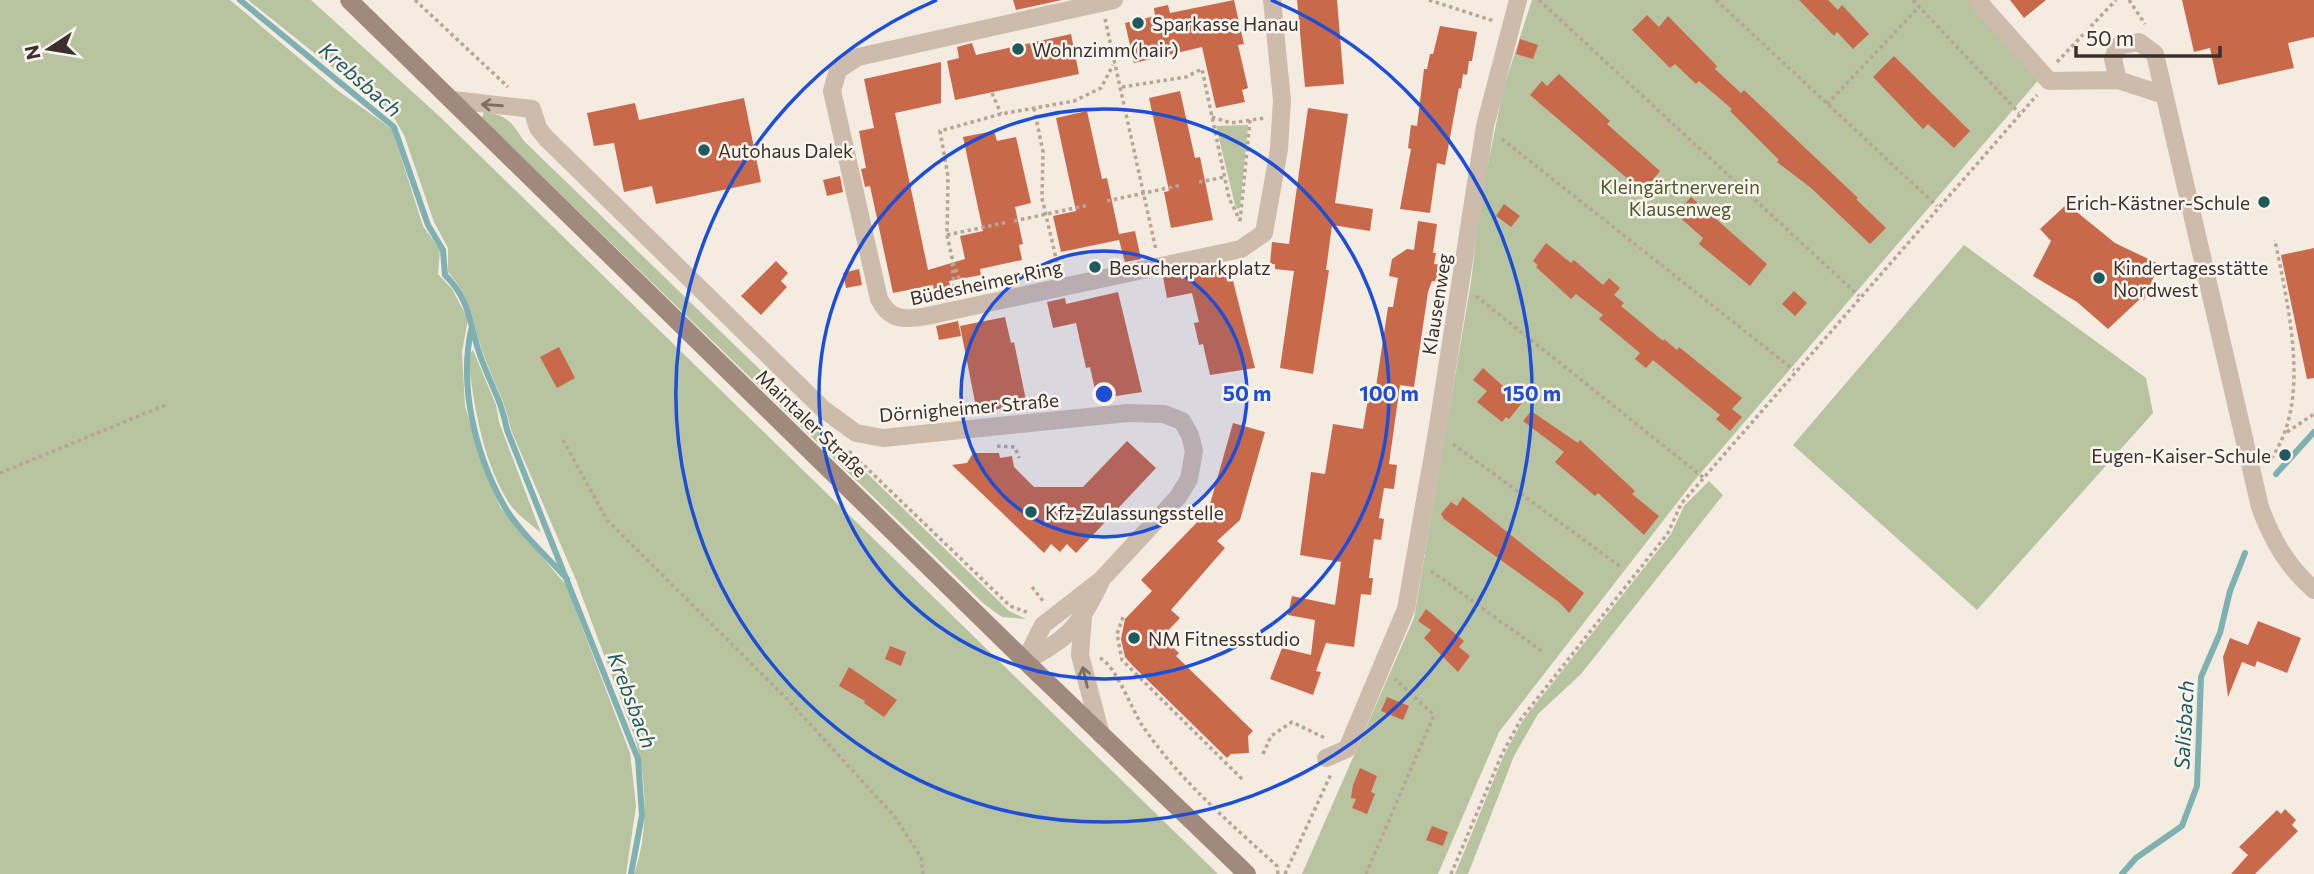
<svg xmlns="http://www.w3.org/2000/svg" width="2314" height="874" font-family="Commissioner,sans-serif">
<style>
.green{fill:#b8c4a0}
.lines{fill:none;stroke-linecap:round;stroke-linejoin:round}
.stream{stroke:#7fb0b2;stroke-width:6}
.building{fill:#c8694b}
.path{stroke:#b9a596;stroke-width:3.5;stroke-dasharray:3.5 3.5;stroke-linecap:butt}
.minor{stroke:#cdbbac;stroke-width:18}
.secondary{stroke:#a18a7d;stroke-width:18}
.oneway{stroke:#7d6f65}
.ring{fill:none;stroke:#1d4ed8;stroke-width:3.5}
.poi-dot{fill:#1f5a5e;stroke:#fbf5ee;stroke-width:2.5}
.labels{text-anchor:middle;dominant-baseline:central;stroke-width:5;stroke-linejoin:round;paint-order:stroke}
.poi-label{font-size:19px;fill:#3b302b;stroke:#fbf5ee;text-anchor:start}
.park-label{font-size:19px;fill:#4a5a2e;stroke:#fbf5ee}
.street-label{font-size:19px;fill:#3b302b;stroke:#fbf5ee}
.water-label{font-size:21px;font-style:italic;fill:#1f5a5e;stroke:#fbf5ee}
.centre{fill:#1d4ed8;stroke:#fbf5ee;stroke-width:3.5}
.ring-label{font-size:21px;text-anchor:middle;font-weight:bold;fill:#1d4ed8;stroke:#fbf5ee;stroke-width:5;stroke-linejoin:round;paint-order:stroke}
</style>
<rect width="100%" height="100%" fill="#f4ebe1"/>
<path class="green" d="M0,0H230L337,90L392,129L423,226L440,250L438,274L452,289L468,319L462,352L465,406L478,452L500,507L566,585L630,753L636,806L626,874H0Z
M248,0H311L438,115L1218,874H634C649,832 647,781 635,738L576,580L511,430C505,398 488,372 479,341C472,315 468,293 448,272V248L434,222L404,135L393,116Z
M1532,0H1971L2041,77L1694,481L1499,732L1438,874H1302L1414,618L1471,282L1481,199L1503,90Z
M484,112C507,115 512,122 524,141L1009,611L1026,619L1002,617L984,604L482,118Z
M1248,125L1240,208L1236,209L1216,126Z
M1964,245L2146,378L2153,413L1977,610L1793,445Z
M473,350L496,405L499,422L541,533C531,524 516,514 509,503C482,459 474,407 468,357Z
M1709,481L1723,495L1581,674L1538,714L1514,756L1468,874H1455L1504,755L1523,720L1671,534L1684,506Z"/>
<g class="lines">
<path class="stream" d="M240,0L394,127L428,225L443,250L445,275C472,301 469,326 481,358C491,385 502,402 507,430L638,759L642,815L631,874
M472,326C458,384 475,453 503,504C518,531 547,556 567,579
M2276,474L2314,432
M2122,874L2136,858L2182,826L2197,786L2201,677L2220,633L2230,591L2245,553"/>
</g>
<path class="building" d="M1013,0H1062L1016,10Z
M1234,0L1244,44L1238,45L1248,88L1242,90L1245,102L1216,108L1202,47L1134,63L1125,23L1155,16L1154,8L1168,5L1170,13Z
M1297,0H1337L1344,84L1305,87Z
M1799,0H1828L1838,10L1842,5L1869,34L1853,49L1837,32L1834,36Z
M2010,0H2046L2024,18Z
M2182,0H2314V37L2288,43L2294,68L2218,85L2210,48L2194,52Z
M1647,15L1659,27L1668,16L1717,66L1715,69L1741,93L1744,90L1858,198L1856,199L1886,228L1870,244L1811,188L1777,162L1779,160L1730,111L1732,109L1699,81L1696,84L1675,64L1670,68L1632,30Z
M1440,26L1477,32L1472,61H1469L1467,75L1463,74L1461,89L1459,88L1445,165L1437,163L1430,213L1400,209L1411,149L1408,148L1411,125L1417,126L1424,69H1427L1430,54H1433Z
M1071,34L1079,74L955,100L947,61L959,58L957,47L972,43L976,55Z
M1520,39L1538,45L1533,59L1516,54Z
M1894,56L1970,131L1954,148L1928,124L1923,129L1873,77Z
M941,62V103L895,113L928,270L965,259L960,236L983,231L963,137L994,131L997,141L1016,137L1031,203L1015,207L1023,244L1019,245L1022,260L980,269L981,275L949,281L953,299L936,302L933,285L893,293L870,186L865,187L861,169L866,168L859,131L874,128L864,79Z
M1559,74L1610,121L1607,124L1660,171L1643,192L1530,95L1542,81L1547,86Z
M1180,91L1195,158L1200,157L1213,220L1171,228L1164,192L1169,191L1149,98Z
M744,98L761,182L656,204L652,186L624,192L614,143L594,146L587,113L635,103L639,120Z
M1308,108L1348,114L1335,203L1373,209L1370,231L1332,225L1326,270H1329L1313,374L1280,368L1294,271L1275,269V264H1270L1272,242L1289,244Z
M1087,111L1102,179L1107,178L1119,234L1135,231L1141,259L1125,262L1119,240L1061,252L1053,216L1076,211L1056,118Z
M840,176L843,192L827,196L823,180Z
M1691,197L1767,264L1750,286L1699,244L1703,238L1676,214Z
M1504,204L1520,216L1511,227L1496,216Z
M2067,204L2115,243L2159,264L2144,300L2141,298L2108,329L2077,302L2033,276L2051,241L2040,229Z
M1418,221L1437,224L1433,253H1436L1434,264L1441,265L1438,282L1432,281L1428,292L1414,387L1400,385L1389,464L1397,465L1394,489L1384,488L1379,518L1384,519L1381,540L1374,539L1369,578H1373L1371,595L1361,594L1354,647L1326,643L1316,671L1321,672L1313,695L1270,679L1282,648L1311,655L1315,620L1288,615L1292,596L1335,605L1341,562L1300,555L1311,472L1325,474L1333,424L1363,429L1368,399L1374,400L1388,307H1393L1398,278L1389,276L1392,259L1407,249L1414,250Z
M1546,243L1571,263L1574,260L1603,285L1609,278L1620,288L1614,295L1624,303L1621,306L1663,341L1664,339L1677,350L1679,347L1742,398L1732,409L1742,417L1730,431L1716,419L1720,415L1653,360L1646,368L1635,359L1640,353L1599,319L1603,315L1576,294L1571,299L1536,267L1538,265L1533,261Z
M2314,248V378L2307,379L2281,255Z
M776,261L788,273L781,281L787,287L761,315L741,296Z
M859,269L862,285L846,288L843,273Z
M1230,269L1255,368L1210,375L1203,344L1199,345L1194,323L1199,322L1192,293L1167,298L1163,277L1180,274L1181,279Z
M1794,291L1807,303L1795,316L1782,304Z
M1118,292L1142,392L1097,399L1090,367L1086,368L1076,323L1053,328L1047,302L1065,298L1066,304Z
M1005,317L1011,343L1014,342L1027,405L977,412L960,326Z
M958,321L961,336L939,340L936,326Z
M559,347L575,378L557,388L540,357Z
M1483,368L1522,403L1509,419L1506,417L1502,422L1477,402L1487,391L1473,380Z
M1531,411L1578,443L1580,440L1635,491L1632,494L1659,516L1644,535L1598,493L1595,496L1555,462L1564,452L1523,421Z
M1233,423L1265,432L1240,520L1217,541L1225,548L1171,610L1180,618L1162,637L1179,653L1176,656L1253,731L1248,736L1249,753L1231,754L1227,758L1132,665L1125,657L1121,639L1125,619L1152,591L1141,580L1208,511Z
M1127,441L1156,468L1076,553L1067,544L1060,552L1051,544L1044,553L952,465L967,463L973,453H999L1000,458L1012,456L1014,467L1034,487H1083Z
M1463,497L1584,593L1569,613L1559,602L1444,519L1441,514L1451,502L1457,506Z
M1426,609L1464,641L1459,647L1470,656L1458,672L1424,638L1431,630L1418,621Z
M2258,621L2301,638L2287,673L2257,661L2255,667L2242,662L2228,697L2223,657L2230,638L2248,645Z
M890,646L906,652L901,666L885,659Z
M849,667L897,700L884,717L864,703L865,701L839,686Z
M1387,697L1409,706L1403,720L1381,711Z
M1360,768L1377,776L1371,792L1375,794L1367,814L1352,808L1356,799L1351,798L1353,785Z
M2285,809L2296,820L2292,825L2298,831L2255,874H2231L2248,855L2239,847L2277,810L2281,814Z
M1432,826L1448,832L1443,846L1426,840Z"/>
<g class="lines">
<path class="path" d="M415,0L508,87
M1429,0L1494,21
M1539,0L1859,296
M1716,0L1937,206
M1913,0L2019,113
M2129,0L2145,24
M1105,19L1156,250
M2057,62L2116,0
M1122,87L1186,77L1202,69L1229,198L1240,221
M992,93L1001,114
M1827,104L1919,7
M1034,108L1043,152L1042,198L1059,271
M1212,117L1231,123L1265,118
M1502,139L1794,370
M1199,182L1225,177
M1107,201L1182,185
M1014,221L1089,205
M1240,221L1250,120
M947,235L1008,222
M952,263L955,294
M964,292L953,262L947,235L948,176L940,131L1001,114L1074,101L1101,88L1113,65
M1476,296L1704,478
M2287,432L2314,414
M563,440L607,520L789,701L895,817L921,857L923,874
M1453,444L1621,567
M997,446L1015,447L1019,458
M849,451L1010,606L1029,613
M2267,464C2314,406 2288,308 2275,240
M0,473L168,404
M1431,571L1543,652
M1032,587L1043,601
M1123,617L1117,634L1122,660L1242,779
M1100,658C1116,666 1131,708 1142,725C1179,780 1229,822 1277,866L1278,874
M1263,754L1271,736L1292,722L1327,739
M1285,874L1331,774
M1366,874L1434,715L1395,679
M1451,874L1502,754L1521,719L1668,533L1681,504L2037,95"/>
<path class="minor" d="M1114,0L858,57L838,70L832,91L879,299C890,321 905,320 927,316L1241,249L1264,233L1279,149L1282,100L1272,0
M1977,0L2049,81L2118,80
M2164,95L2118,80L2113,59L2118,46L2139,42L2155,54L2260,507C2272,540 2287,566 2314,590
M453,100L532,109L538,128L546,138L823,409L856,433L883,438L1127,413L1164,414L1182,421L1190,435L1194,451L1189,479L1178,497L1101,580L1043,625L1025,661
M1083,617L1080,655L1101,735
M1025,661C1068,639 1079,627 1100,583
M1326,758L1347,749L1406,609L1437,432L1485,126L1518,0"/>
<path class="secondary" d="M349,0L1025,661L1247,874"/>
</g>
<defs><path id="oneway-shaft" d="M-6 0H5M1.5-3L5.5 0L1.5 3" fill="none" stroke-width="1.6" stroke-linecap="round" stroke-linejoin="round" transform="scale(1.75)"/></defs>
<g class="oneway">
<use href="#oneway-shaft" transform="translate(492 105) rotate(-176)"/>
<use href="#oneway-shaft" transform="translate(1085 677) rotate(-103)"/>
</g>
<circle cx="1104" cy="394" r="143" fill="#1d4ed8" fill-opacity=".12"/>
<g class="ring">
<circle cx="1104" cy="394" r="143"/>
<circle cx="1104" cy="394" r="285"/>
<path d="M1271 0A428 428 0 1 1 937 0"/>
</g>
<g class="poi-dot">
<circle cx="1138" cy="23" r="7"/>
<circle cx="1018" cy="49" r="7"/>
<circle cx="704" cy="150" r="7"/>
<circle cx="2264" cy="202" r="7"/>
<circle cx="1095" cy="267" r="7"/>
<circle cx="2099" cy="278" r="7"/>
<circle cx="2285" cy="455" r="7"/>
<circle cx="1031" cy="512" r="7"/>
<circle cx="1134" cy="638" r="7"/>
</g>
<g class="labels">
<g class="poi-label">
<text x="1152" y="23">Sparkasse Hanau</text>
<text x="1032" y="49">Wohnzimm(hair)</text>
<text x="718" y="150">Autohaus Dalek</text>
<text x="2250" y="202" text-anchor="end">Erich-Kästner-Schule</text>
<text x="1109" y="267">Besucherparkplatz</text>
<text x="2113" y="267">Kindertagesstätte<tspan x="2113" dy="22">Nordwest</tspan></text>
<text x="2271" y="455" text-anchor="end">Eugen-Kaiser-Schule</text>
<text x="1045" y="512">Kfz-Zulassungsstelle</text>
<text x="1148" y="638">NM Fitnessstudio</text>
</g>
<g class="park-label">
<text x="1680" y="186">Kleingärtnerverein<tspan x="1680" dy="22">Klausenweg</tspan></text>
</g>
<g class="street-label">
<text transform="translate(986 282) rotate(-12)">Büdesheimer Ring</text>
<text transform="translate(1436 304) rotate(-81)">Klausenweg</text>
<text transform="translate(969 407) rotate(-5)">Dörnigheimer Straße</text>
<text transform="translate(812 423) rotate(44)">Maintaler Straße</text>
</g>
<g class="water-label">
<text transform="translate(361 79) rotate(41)">Krebsbach</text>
<text transform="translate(633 700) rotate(69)">Krebsbach</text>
<text transform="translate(2183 725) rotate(-87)">Salisbach</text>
</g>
</g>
<circle cx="1104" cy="394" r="10" class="centre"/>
<g class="ring-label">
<text x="1247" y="401">50 m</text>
<text x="1389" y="401">100 m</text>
<text x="1532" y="401">150 m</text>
</g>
<g transform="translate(49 49) rotate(258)" stroke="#fbf5ee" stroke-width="5" paint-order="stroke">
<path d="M0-5L12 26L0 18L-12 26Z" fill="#3b302b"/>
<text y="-10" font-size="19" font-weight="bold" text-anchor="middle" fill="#3b302b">N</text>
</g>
<path d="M2076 46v10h144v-10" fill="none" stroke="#3b302b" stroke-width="3.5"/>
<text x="2086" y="46" font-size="21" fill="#3b302b" stroke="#fbf5ee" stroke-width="5" paint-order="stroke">50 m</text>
</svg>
